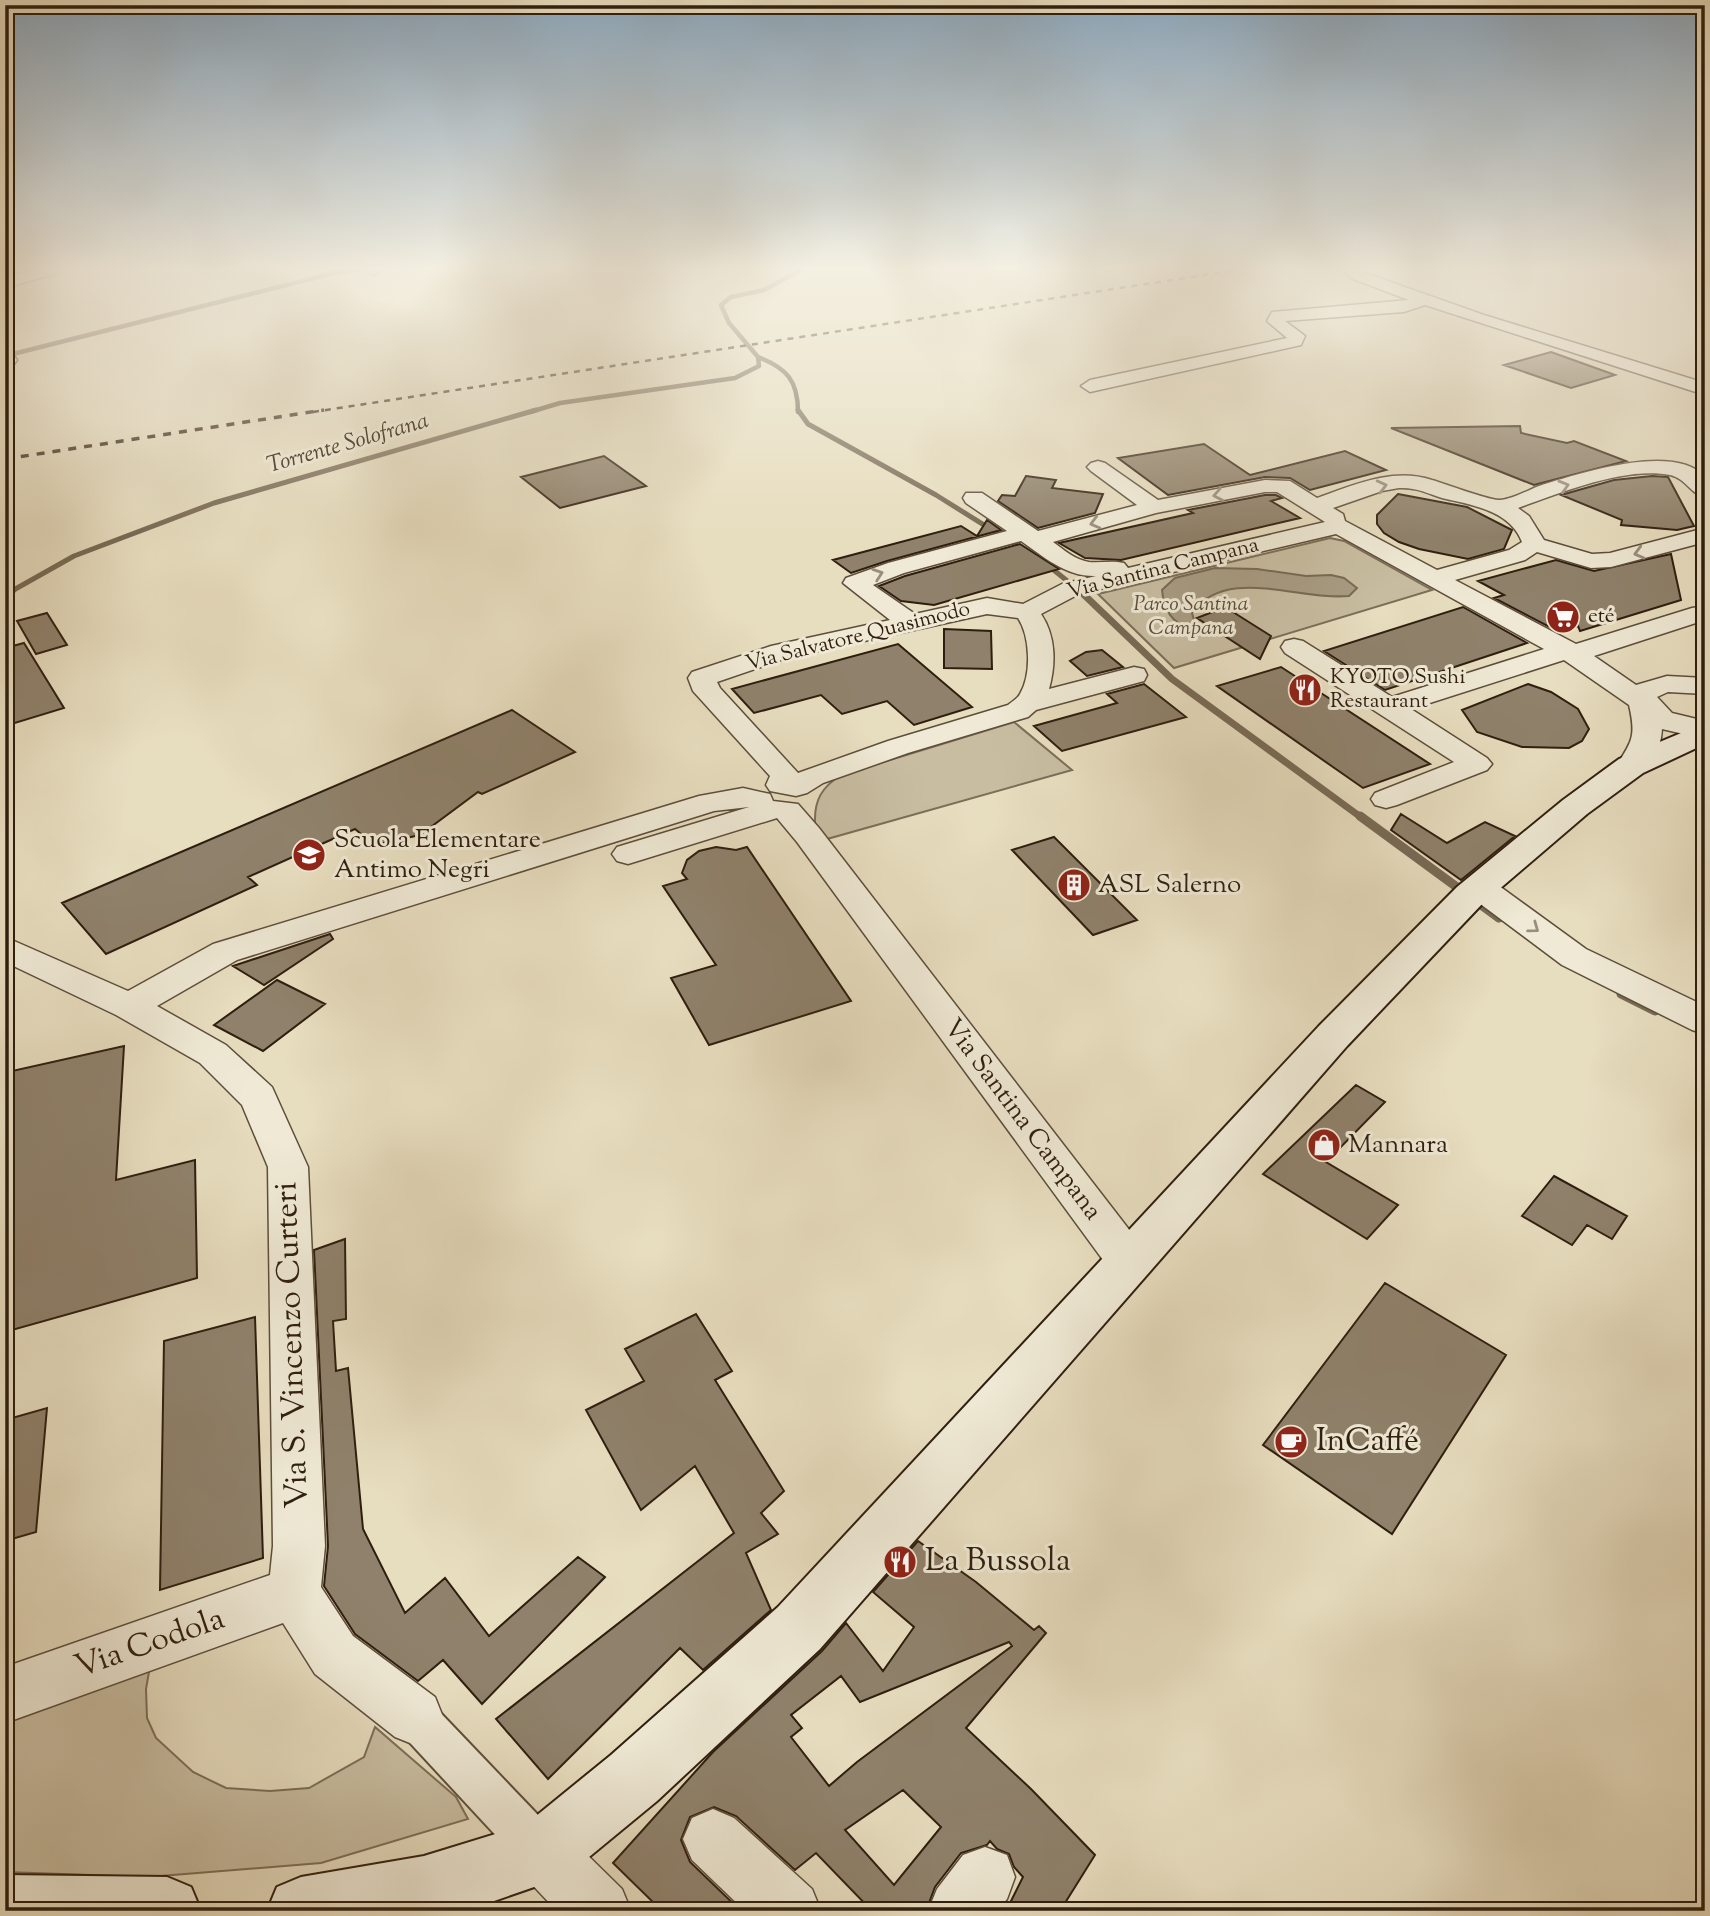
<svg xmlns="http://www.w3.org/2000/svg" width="1710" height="1916" font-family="'Sorts Mill Goudy',serif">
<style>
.green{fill:#c8bda1;stroke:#7c6e58;stroke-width:2}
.water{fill:#a89c83;stroke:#786a55;stroke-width:2}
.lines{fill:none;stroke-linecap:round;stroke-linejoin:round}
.stream-far3{stroke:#786a55;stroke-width:4.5}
.stream-far2{stroke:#786a55;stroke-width:5}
.stream-far1{stroke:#786a55;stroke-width:7}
.stream{stroke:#786a55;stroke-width:9}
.building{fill:#8f816b;stroke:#2f1e0f;stroke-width:2;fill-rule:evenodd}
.pedestrian-casing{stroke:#5d4e3b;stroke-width:4}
.minor-casing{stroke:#5d4e3b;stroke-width:3}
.secondary-casing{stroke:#2f1e0f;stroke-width:4}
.pedestrian{fill:#efe9d5;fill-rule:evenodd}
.minor{fill:#efe9d5;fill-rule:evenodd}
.secondary{fill:#efe9d5;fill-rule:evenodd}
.rail-far1{stroke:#2f1e0f;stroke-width:2.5;stroke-dasharray:6 6;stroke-linecap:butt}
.rail{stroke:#2f1e0f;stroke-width:3.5;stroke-dasharray:8 8;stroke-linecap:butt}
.oneway{stroke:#998e7c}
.labels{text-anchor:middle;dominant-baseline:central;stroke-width:6;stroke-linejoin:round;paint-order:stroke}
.far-street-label{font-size:21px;fill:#2f1e0f;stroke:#efe9d5}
.far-park-label{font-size:21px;font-style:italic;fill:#5d4e3b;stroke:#efe9d5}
.far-poi-label{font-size:21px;fill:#2f1e0f;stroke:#efe9d5;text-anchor:start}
.far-water-label{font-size:23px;font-style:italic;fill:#594a38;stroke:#efe9d5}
.poi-label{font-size:26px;fill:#2f1e0f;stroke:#efe9d5;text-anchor:start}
.street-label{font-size:26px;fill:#2f1e0f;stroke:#efe9d5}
.near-street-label{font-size:32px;fill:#2f1e0f;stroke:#efe9d5}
.near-poi-label{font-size:32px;fill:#2f1e0f;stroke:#efe9d5;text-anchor:start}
</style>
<rect width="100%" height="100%" fill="#e7ddbf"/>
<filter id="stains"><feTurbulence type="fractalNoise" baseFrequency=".00286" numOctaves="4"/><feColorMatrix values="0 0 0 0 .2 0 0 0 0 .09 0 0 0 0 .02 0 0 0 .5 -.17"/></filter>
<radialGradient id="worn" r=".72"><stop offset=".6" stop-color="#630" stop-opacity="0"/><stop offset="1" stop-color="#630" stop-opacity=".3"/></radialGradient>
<path class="green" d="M1330,538L1344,541L1432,590L1174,668L1098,594Z
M1014,722L1072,770L827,839L815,823C814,800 822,787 841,775Z
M150,1666L146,1689L147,1718L156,1738L193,1772L226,1788L270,1791L309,1788L364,1757L375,1727L456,1797L468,1819L321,1863L148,1877L5,1872V1719Z"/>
<path class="water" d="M1215,568L1257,569L1306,576L1331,575L1344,578L1357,588L1349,596C1299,601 1226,565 1192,613L1196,627L1190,629C1171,622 1164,610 1162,590L1175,578Z"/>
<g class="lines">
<path class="stream-far3" d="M5,356L334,273L364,268
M758,357C787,368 798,381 798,412
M530,412L560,403L735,378L759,366L758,357L729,323L721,305L731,297L764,290L804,268"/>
<path class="stream-far2" d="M798,410L808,424L936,495L1024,550
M1045,563L1081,592
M10,592L74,556L214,503L536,410"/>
<path class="stream-far1" d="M1079,590L1172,679L1362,818
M5,594L13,590"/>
<path class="stream" d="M1360,816L1499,918
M1621,994L1655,1011"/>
</g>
<path class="building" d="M1551,352L1615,375L1571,388L1504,365Z
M1520,426L1521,433L1567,443L1574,441L1626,461L1534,485L1391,428Z
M1204,444L1250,475L1345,451L1386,470L1310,490L1290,478L1265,477L1168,495L1118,458Z
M604,456L646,486L560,508L521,477Z
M1026,476L1056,480L1052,488L1103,494L1095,513L1038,528L998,501L1002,495L1015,496Z
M1652,476L1668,477L1694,526L1677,530L1621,525L1622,520L1561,495L1614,480Z
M1398,494L1467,507L1512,530L1504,549L1468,559L1419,549L1399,542L1384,533L1377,524V515Z
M1265,495H1276L1282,498L1271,501L1300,518L1121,560L1085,558L1059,543L1193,513L1188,510Z
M987,520L1001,530L887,561L851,573L833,560L961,526L977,536Z
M1020,544L1059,569L934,605L901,601L879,586L905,576Z
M1671,554L1681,600L1580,631L1578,626L1559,632L1494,598L1504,595L1478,581L1556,560L1594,571Z
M1225,607L1271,636L1260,659L1197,618Z
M1463,607L1527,643L1385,690L1324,651Z
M47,613L67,645L36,654L17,621Z
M944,629L991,631L992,669L944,668Z
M24,643L64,708L5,726V648Z
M898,644L972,707L914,725L887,701L842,714L821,695L754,713L732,689Z
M1102,650L1123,667L1087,676L1070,661L1086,652Z
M1281,667L1430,764L1363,788L1217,686Z
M1144,684L1186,717L1062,751L1034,726L1117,703L1107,694Z
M1528,684L1551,692L1578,709L1589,729L1582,741L1569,748L1522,747L1477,732L1462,710Z
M512,710L575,752L482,794L478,792L420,835L374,845L355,829L248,877L257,885L106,954L62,903Z
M1401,814L1447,843L1485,822L1515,836L1461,880L1391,830Z
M1054,837L1137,920L1093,935L1012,850Z
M716,847L736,850L747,847L851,1001L709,1045L671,978L716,965L663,886L687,879L682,873L687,860L699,851Z
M330,934L333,939L264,985L233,966Z
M277,980L325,1004L263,1051L214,1025Z
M124,1046L116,1180L195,1160L197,1278L5,1332V1126L12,1071Z
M1356,1085L1385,1102L1326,1162L1398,1205L1367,1239L1263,1174Z
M1554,1176L1627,1216L1612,1239L1587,1225L1572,1245L1522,1216Z
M345,1239L346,1319L333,1321L336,1371L348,1368L363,1529L405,1613L445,1578L489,1636L578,1557L605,1577L482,1704L443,1660L418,1681L355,1634L324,1586L328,1546L314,1250Z
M1385,1283L1506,1355L1392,1534L1263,1445Z
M696,1314L732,1371L715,1380L784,1491L761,1513L778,1534L746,1553L771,1610L703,1670L680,1648L548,1779L496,1719L734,1533L695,1466L641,1510L586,1410L644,1381L625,1349Z
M255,1317L263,1558L160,1590L164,1341Z
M47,1408L36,1532L5,1541V1420Z
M918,1541L976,1582L1034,1630L1039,1626L1046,1633L966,1728L1031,1789L1095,1855L1060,1911H1006L1023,1877L1014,1867L1009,1854L997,1849L990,1841L987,1845L961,1853L935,1887L926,1911H872L816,1853L795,1870L736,1816L714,1807L690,1817L681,1840L690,1862L741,1911H662L613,1863L713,1752L822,1651L846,1623L883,1671L914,1627L873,1592ZM1009,1642L1012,1646L857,1762L829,1786L791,1737L802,1728L791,1715L841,1676L860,1702ZM903,1790L941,1827L894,1885L845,1830Z"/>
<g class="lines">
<defs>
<path id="pedestrian" d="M415,1696L430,1702L559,1837L566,1853L559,1869L543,1876L527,1869L400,1732L394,1717L400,1702Z"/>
<path id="minor" d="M41,268H68L65,271L5,288V278Z
M364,268H381L382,270L374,275Z
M1349,268H1365V273L1484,315L1705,383V395L1425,305L1404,312L1285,321L1305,336L1301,345L1090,392L1081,386L1090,380L1287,338L1267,321L1272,312L1409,300L1353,279L1346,273Z
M5,355L14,356L17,360L14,364L5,365Z
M1098,461L1105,463L1158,500L1265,480L1290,481L1317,498C1354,485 1393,467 1432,480C1446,484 1485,499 1499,500C1511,500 1528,490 1539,486C1578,474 1674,442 1705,477V497C1690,494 1687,479 1670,475C1625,466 1560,493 1518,508L1529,516L1544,540L1592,554L1610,553L1705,528V542L1611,567L1591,568L1537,552L1525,560L1455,580L1576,644L1692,608L1705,606V620L1594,656L1636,685L1667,676L1705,678V694L1668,692L1657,697L1672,713L1705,721V739L1662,729C1661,752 1646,779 1621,772L1616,766C1633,741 1636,735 1629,705L1564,660L1411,709L1487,758L1492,764L1487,770L1397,805L1386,808L1375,805L1371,799L1375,793L1454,762L1285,653L1281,647L1285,641L1294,639L1303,641L1392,697L1544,649L1336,534L1079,594L1041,614C1056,636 1056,664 1049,689L1134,667L1144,669L1147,675L1144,681L1036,710L1028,717L908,753L823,783L807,793L796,796L770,791L766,785L770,776L693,691L688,678L692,672L771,646L890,620L843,583L846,578L888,563L1007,531L966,503L963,498L966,493H982L1038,531L1137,505L1091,471L1087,467L1091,463ZM1399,488C1415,487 1427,493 1442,498C1471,505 1510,510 1522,542L1509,550L1437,570L1345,521L1343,514L1333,508L1382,491ZM1265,492H1277L1325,522L1128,568L1124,563C1112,560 1101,563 1089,562C1075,560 1063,549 1053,542L1156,513ZM1021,541C1044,557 1066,577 1096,576L1062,584L1023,604L987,598L915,614L873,585L904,573ZM987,614L1018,618C1030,636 1032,674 1020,694C1018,698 1012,702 1008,705L888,741L798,773L720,688L717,682L787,658Z
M743,788L770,794L773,801L798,804L819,828L1144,1249L1151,1262L1144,1275L1129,1280L1114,1275L797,842L777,818L628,864L617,861L612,854L617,847L749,807L714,811L237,960L157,1006L226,1045L272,1087L308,1167L325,1546L321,1587L353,1636L435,1697L443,1717L435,1737L415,1745L395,1737L315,1674L283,1623L5,1723V1667L270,1575L273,1546L268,1167L242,1105L200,1063L116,1015L5,962V937L128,991L213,944L699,796Z
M1479,877L1491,880L1586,949L1705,1006V1034L1692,1030L1562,965L1467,894L1463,887L1467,880Z
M713,1809L734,1818L812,1889L821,1911H745L692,1860L683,1839L692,1818Z
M543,1823L564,1832L622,1889L631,1911H557L522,1874L513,1853L522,1832Z
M985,1847L1007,1855L1015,1877L1007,1899L997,1911H928L937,1889L963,1855Z"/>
<path id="secondary" d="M1705,723V744L1643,773L1587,814L1483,903L1347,1046L820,1649L657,1801L566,1876L465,1911H267L277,1887L301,1877L424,1856L525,1825L611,1755L778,1607L1319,1026L1457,887L1563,800L1619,759Z
M5,1875L167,1877L191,1887L201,1911H5Z"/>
</defs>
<use href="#pedestrian" class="pedestrian-casing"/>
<use href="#minor" class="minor-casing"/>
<use href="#secondary" class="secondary-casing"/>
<use href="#pedestrian" class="pedestrian"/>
<use href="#minor" class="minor"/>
<use href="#secondary" class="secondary"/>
<path class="rail-far1" d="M313,412L1250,268"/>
<path class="rail" d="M5,459L324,410"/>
</g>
<defs><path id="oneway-chevron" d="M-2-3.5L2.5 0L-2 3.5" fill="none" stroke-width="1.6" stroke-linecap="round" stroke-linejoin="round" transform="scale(1.75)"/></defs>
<g class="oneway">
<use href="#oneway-chevron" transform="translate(1382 486) rotate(-14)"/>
<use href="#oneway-chevron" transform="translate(1564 486) rotate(-17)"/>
<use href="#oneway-chevron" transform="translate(1218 495) rotate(169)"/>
<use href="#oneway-chevron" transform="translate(1095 523) rotate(165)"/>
<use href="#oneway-chevron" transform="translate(1639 553) rotate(165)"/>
<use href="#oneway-chevron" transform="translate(878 574) rotate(-19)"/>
<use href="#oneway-chevron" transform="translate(1534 928) rotate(36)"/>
</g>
<linearGradient id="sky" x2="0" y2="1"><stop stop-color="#8eaac0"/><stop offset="0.5" stop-color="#f4f0e2"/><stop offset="1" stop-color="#f4f0e2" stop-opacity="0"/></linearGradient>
<rect width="1710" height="536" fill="url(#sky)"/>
<defs>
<symbol id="supermarket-disc" viewBox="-11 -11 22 22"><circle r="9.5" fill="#8f2418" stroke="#efe9d5"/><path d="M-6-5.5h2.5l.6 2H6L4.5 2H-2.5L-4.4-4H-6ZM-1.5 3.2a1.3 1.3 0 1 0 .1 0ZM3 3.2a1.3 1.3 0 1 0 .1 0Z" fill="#fff"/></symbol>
<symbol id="restaurant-disc" viewBox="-11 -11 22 22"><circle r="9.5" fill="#8f2418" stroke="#efe9d5"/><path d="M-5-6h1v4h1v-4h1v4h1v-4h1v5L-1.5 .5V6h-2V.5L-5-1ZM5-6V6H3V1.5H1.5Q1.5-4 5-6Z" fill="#fff"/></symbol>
<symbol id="school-disc" viewBox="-11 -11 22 22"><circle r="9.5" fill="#8f2418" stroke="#efe9d5"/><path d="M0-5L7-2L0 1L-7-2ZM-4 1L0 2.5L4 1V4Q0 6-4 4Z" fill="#fff"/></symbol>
<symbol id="building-disc" viewBox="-11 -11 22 22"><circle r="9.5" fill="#8f2418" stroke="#efe9d5"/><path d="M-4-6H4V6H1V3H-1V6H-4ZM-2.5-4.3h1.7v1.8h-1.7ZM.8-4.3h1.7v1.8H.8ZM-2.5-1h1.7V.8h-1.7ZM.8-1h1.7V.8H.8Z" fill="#fff"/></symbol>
<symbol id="shop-disc" viewBox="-11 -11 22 22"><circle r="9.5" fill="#8f2418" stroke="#efe9d5"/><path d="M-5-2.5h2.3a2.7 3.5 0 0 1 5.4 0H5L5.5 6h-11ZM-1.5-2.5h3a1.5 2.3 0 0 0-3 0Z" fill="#fff"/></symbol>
<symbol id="cafe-disc" viewBox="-11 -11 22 22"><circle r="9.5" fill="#8f2418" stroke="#efe9d5"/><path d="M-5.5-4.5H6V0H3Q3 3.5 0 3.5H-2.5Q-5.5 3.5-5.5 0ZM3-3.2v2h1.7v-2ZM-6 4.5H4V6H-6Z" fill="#fff"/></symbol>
</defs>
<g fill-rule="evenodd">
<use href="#supermarket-disc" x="1544" y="598" width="38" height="38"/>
<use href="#restaurant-disc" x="1286" y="671" width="38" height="38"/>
<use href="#school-disc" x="290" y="836" width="38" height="38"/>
<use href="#building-disc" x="1055" y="866" width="38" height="38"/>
<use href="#shop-disc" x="1305" y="1126" width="38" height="38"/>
<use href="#cafe-disc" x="1272" y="1423" width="38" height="38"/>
<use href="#restaurant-disc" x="881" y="1543" width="38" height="38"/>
</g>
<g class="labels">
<g class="far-street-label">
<text transform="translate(1163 569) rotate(-14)">Via Santina Campana</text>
<text transform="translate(858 637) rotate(-14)">Via Salvatore Quasimodo</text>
</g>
<g class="far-park-label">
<text x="1191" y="605">Parco Santina<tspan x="1191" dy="24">Campana</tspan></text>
</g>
<g class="far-poi-label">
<text x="1588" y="617">eté</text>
<text x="1330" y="678">KYOTO Sushi<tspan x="1330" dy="24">Restaurant</tspan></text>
</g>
<g class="far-water-label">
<text transform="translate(348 444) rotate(-16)">Torrente Solofrana</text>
</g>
<g class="poi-label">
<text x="334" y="840">Scuola Elementare<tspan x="334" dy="30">Antimo Negri</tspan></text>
<text x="1098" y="885">ASL Salerno</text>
<text x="1348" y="1145">Mannara</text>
</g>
<g class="street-label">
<text transform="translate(1022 1120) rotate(53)">Via Santina Campana</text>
</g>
<g class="near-street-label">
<text transform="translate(293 1345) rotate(-92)">Via S. Vincenzo Curteri</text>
<text transform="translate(150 1644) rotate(-19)">Via Codola</text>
</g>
<g class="near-poi-label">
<text x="1316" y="1442">InCaffé</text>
<text x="925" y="1562">La Bussola</text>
</g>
</g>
<rect width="1710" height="1916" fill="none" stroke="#e7ddbf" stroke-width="28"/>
<rect x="7" y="7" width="1696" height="1902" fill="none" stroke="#2f1e0f" stroke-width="3.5"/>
<rect x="14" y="14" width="1682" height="1888" fill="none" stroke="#2f1e0f" stroke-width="2"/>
<rect width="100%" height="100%" filter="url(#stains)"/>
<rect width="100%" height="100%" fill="url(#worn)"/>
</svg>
